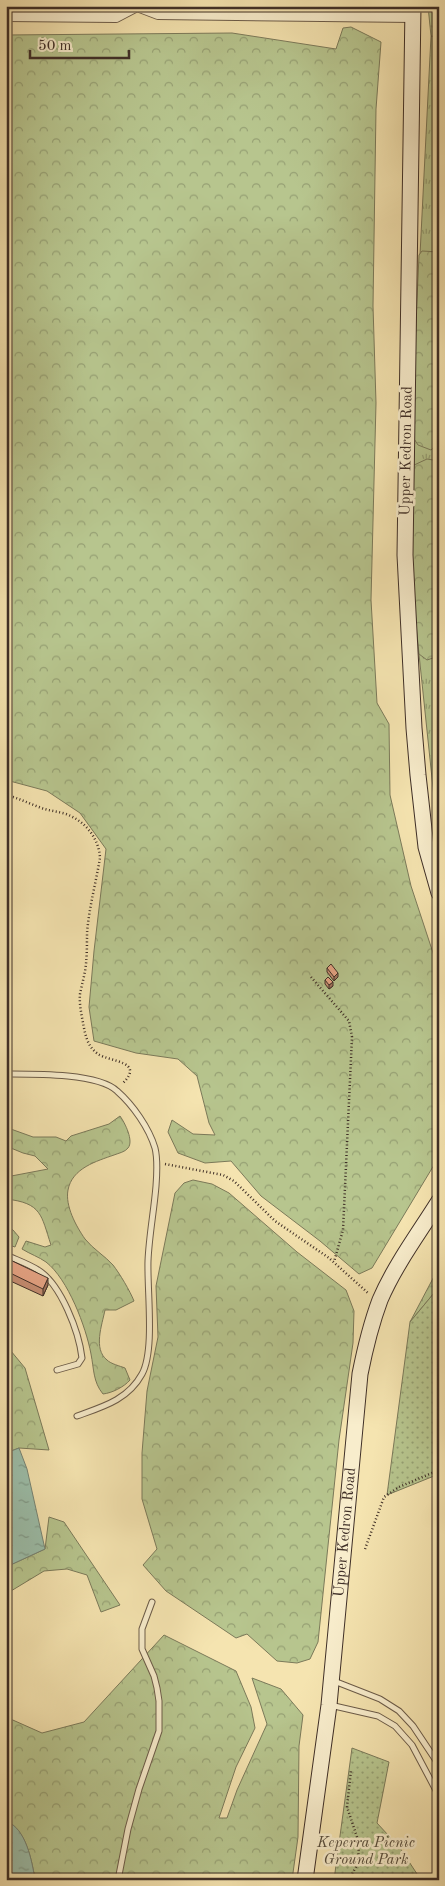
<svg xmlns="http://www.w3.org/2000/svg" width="445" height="1886" font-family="'Old Standard TT',serif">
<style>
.grass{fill:url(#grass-tufts);stroke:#7b7a5a}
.forest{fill:url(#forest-crowns);stroke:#7b7a5a}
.park{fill:url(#park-dots);stroke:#7b7a5a}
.water{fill:url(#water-ripples);stroke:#778576}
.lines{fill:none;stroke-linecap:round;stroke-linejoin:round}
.lane-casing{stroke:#6c5c49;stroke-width:7}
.street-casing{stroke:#6c5c49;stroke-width:12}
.secondary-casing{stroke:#3f2f27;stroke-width:17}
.path{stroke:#3f2f27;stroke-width:2.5;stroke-dasharray:1 2.5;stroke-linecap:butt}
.lane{stroke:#f8edcc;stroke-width:5}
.street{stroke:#f8edcc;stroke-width:10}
.secondary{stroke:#f8edcc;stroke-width:15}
.wall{fill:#c88f74;stroke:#3f2f27}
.shaded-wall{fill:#a3745e;stroke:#3f2f27}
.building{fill:#e9a687;stroke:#3f2f27}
.labels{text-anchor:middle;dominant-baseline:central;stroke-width:5;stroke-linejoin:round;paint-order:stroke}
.street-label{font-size:15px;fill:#3f2f27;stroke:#f8edcc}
.park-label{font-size:15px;font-style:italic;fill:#574d3c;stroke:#f8edcc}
</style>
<defs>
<pattern id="grass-tufts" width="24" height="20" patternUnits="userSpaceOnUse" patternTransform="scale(1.25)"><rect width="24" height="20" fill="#b7c58e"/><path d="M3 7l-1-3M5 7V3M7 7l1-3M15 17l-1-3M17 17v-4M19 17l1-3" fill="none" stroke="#96a074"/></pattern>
<pattern id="forest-crowns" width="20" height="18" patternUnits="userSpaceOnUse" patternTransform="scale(1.25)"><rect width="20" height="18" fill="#b7c58e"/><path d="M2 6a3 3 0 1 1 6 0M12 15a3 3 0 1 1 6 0" fill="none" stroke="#96a074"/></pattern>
<pattern id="park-dots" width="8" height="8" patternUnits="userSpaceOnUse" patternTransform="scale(1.25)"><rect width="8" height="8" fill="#b7c58e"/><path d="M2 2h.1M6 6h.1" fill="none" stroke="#96a074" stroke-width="1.8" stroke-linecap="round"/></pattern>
<pattern id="water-ripples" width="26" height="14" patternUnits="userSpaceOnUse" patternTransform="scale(1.25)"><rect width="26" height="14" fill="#9cbfab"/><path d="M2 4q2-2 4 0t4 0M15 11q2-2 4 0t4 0" fill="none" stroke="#819c8b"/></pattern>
</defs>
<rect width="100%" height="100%" fill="#f5e4b0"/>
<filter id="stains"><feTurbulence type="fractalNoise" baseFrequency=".004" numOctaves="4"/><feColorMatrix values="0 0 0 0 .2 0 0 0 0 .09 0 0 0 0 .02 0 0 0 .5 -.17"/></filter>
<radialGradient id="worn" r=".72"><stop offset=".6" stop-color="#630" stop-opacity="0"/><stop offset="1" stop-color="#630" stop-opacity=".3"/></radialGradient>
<path class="grass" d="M431,36L439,37V845L413,597L411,434Z"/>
<path class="forest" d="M428,6H439V37L431,36Z
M351,27L381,42L376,109L373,306L376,403L371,600L377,703L389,724L390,795L411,886L439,971V1154L434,1165L372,1268L359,1274L320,1241L261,1196L231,1161L205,1163L178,1153L168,1132L172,1120L193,1134L215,1135L209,1123L197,1076L178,1059L136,1053L94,1041L89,1007L94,951L106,849L80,813L47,791L6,780V35L232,33L336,49L343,28Z
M422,251L439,252V443L431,450L418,445L411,434L419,255Z
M427,459L439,461V656L427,660L419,654C412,590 410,530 412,466Z
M120,1116C125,1123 134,1141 128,1148C125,1152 119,1153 114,1155C97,1161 72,1168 68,1190C65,1206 76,1226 85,1239C93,1249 105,1256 113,1265C120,1274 130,1291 134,1301L116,1310H105C102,1325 93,1349 107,1360C111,1364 120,1366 125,1368L130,1380C124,1387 112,1393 103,1394C93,1382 94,1369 91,1354C86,1327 68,1279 46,1262C39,1257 30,1254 22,1249L26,1241L45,1247L51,1245C41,1215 42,1203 6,1199V1177L48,1169L35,1156L23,1153L6,1146V1130L8,1128L33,1137H56L66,1141L71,1136L109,1124Z
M193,1180L212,1184L229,1193L297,1252L346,1290L354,1311L353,1343L339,1440L318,1642L310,1659L297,1663L277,1661L247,1634L236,1638L166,1591L143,1565L157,1549L142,1499V1453L147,1391L158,1337L156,1286L175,1193L184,1183Z
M6,1226L13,1230L19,1237L15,1247L6,1244Z
M439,1267V1287L410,1322Z
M6,1345L25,1368L49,1450L19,1448L6,1453Z
M49,1517L64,1522L120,1605L101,1612L87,1575L67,1569L44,1571L6,1594V1567L45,1549Z
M164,1635L236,1671L251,1707L255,1728L236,1767L219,1818H227L237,1790L267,1724L252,1678L281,1689L303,1715L299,1746L298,1837L292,1880H35C32,1861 26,1829 6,1821V1717L42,1733L84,1722Z"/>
<path class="park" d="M439,1287V1474L387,1495L410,1322Z
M352,1748L389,1762L377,1823L400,1848L421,1880H334Z"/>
<path class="water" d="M19,1448L27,1469L45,1549L6,1567V1453Z
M6,1821C26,1828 32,1861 35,1880H6Z"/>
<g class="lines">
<defs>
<path id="lane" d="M6,1074C33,1074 98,1073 117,1091C133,1105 149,1128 155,1148C158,1160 157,1173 156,1186C154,1211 149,1236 148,1261C147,1291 155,1350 142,1374C128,1400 102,1407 77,1416
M6,1255C17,1260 29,1264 38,1270C61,1284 79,1332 82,1358L78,1364L57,1370
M334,1681L380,1699L399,1711L413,1726L439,1765
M330,1705L378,1716L395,1726L412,1745L439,1796
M118,1880L128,1829L139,1789L159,1731V1701L157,1688L154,1676L142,1649V1629L152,1602"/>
<path id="street" d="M6,16L116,17L137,6L158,14L413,17"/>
<g id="secondary">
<path d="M413,6L405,555L414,728L418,775L426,847L439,893"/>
<path id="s1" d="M305,1880L329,1705L360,1374C365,1349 371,1324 380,1300C395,1265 419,1233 439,1201"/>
</g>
</defs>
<use href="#lane" class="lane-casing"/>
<use href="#street" class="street-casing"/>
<use href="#secondary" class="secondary-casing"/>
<path class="path" d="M6,795C18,798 28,803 39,807C48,811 57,811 66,814C85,821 99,838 100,858C96,882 89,908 87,933C87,943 87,954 86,964C85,974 82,984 80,994C79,1005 82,1017 84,1028C86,1038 89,1048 98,1054C110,1062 146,1061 122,1084
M311,977L349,1021L352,1037L343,1230L334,1262
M165,1164L223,1175L234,1181L275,1221L329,1258L368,1293
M365,1549L384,1497L399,1487L439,1470
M349,1880L358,1863L359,1843L347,1807L351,1770"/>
<use href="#lane" class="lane"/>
<use href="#street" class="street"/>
<use href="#secondary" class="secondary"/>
</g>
<path class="wall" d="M327,968L338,977L334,981L327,972Z
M325,980L333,986L329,989L325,984Z
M6,1258L48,1285L43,1296L6,1279Z"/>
<path class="shaded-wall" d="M338,973V977L334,981V977Z
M333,982V986L329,989V985Z
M48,1278V1285L43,1296V1289Z"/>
<path class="building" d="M331,964L338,973L334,977L327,968Z
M328,977L333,982L329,985L325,980Z
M6,1258L48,1278L43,1289L6,1271Z"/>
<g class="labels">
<g class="street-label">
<text transform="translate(407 451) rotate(-89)">Upper Kedron Road</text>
<text stroke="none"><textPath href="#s1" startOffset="350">Upper Kedron Road</textPath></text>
</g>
<g class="park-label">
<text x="366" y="1843">Keperra Picnic<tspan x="366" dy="17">Ground Park</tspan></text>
</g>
</g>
<rect width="445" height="1886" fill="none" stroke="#f5e4b0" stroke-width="25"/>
<rect x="8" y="8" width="430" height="1871" fill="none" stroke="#3f2f27" stroke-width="2.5"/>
<rect x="12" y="12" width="420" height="1861" fill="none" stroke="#3f2f27"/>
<path d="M30 50v8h99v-8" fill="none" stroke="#3f2f27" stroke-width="2.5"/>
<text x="38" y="50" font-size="15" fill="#3f2f27" stroke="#f8edcc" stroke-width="4" paint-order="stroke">50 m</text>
<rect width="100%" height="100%" filter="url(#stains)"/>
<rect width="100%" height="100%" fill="url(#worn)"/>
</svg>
